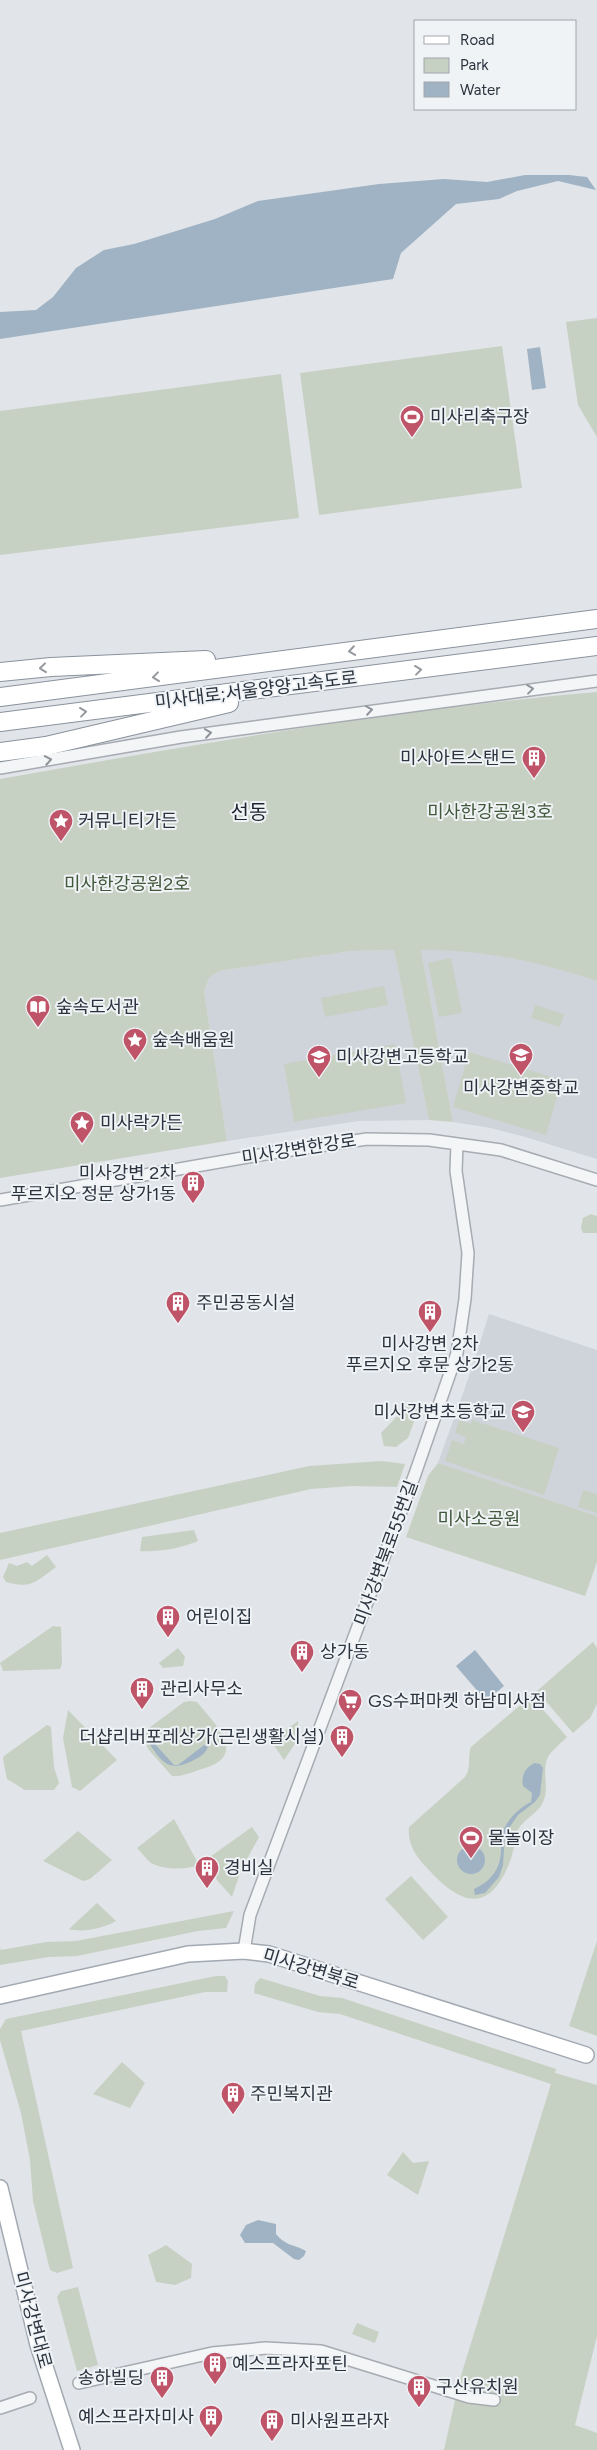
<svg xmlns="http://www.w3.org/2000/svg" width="597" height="2450" font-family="Figtree,'Noto Sans KR',sans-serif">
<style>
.built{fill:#cfd3da}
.green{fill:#c7d1c3}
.water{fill:#a0b3c4}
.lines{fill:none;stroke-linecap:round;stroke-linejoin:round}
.minor-casing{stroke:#a7abb2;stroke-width:14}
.major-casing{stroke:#a2a9b2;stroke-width:18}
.highway-casing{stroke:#8a929d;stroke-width:20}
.minor{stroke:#f3f5f7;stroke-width:11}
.major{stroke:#fff;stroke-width:15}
.highway{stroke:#fff;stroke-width:18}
.oneway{stroke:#95999e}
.oneway2{stroke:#8f949a}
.labels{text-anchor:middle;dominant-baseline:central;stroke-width:4;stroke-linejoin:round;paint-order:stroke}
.poi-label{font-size:18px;fill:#2b333e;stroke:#f0f3f6;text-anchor:start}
.street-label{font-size:18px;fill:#2b333e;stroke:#f0f3f6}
.park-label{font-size:18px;fill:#41583a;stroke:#f0f3f6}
.quarter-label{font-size:20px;fill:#1d242f;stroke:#f0f3f6}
</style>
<rect width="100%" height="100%" fill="#e1e4e8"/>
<path class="built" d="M394,950L429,1120L358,1121L227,1141L204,991L209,978L219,971L351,951Z
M421,950H461L502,956L544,964L597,981V1159L522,1136L491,1128L453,1122Z
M489,1314L597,1350V1516L438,1463L472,1368Z"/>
<path class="green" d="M597,318V437L578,405L566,322Z
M502,346L522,488L319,515L300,373Z
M281,374L299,518L0,555V411Z
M597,692V981C539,962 482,949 421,950L453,1122L429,1120L394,950L351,951L219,971L209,978L204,991L227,1141L0,1178V779C198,744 396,709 597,692Z
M451,958L462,1013L439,1017L428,963Z
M384,986L388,1005L325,1017L321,998Z
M535,1005L564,1014L560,1027L531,1018Z
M395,1044L406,1103L294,1122L284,1064Z
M469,1052L562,1080L546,1135L453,1107Z
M591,1214L597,1216V1233H583L581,1228L583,1218Z
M412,1401L419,1408L408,1438L396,1447L384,1446L381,1433Z
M459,1420L471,1424L472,1420L559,1448L544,1495L445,1461L452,1440L464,1444L466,1437L455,1433Z
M382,1461L405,1464L397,1487L352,1486L311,1489L0,1560V1533L309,1466Z
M438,1463L597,1516V1562L585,1596L406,1537L428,1476Z
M583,1490L597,1494V1513L578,1507Z
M194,1530L198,1541C178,1549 161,1552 140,1551L142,1537Z
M47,1555L56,1567C35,1582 32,1589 6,1582L3,1577L9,1563L17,1566L27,1562L32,1566Z
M53,1626L61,1627L62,1664L60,1669L3,1671L0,1663Z
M593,1642L597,1648V1704L590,1718L573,1733L537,1691Z
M178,1648L185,1657L183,1666L163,1668L159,1663Z
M531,1696L567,1737C561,1743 552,1750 548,1757C541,1770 550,1788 543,1802C538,1814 524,1818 518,1830C514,1841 514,1853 509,1864C487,1917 458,1902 427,1868C416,1857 407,1843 409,1827L465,1777C472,1767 467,1757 471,1747Z
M190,1701L197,1702C216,1725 249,1756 202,1769C193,1772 181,1777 172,1776L148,1749L144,1738L149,1728L184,1702Z
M68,1710L117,1760L80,1791L72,1787L63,1738Z
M298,1721L297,1741L284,1760L271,1741Z
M47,1725L51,1727L54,1767L59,1783L54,1790H25L7,1779L3,1759L4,1756Z
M174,1819L199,1865C186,1870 164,1870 151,1863C146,1859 141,1852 137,1848Z
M252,1827L259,1837L241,1870L232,1897L217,1880L207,1859Z
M78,1831L112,1860L90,1879L83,1881L43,1861Z
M411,1876L448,1917L423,1940L385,1899Z
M97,1903L116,1921C104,1928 83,1933 69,1929Z
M234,1911L226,1928L198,1931L77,1956L49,1957L0,1965V1948L1,1950L46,1942L76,1941Z
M597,1941V2036L569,2026Z
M216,1976H225L228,1981L227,1992H205L21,2031L73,2268L57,2273L50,2270L33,2201L30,2160L21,2113L0,2040V2029L6,2019Z
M260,1978L320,1996L342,1998L556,2069L555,2073L597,2085V2336L575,2425L597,2433V2450H444L459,2382L551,2084L340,2014L318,2012L254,1993L255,1984Z
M122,2062L145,2083L130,2108L93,2094Z
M403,2152L413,2163L429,2161L418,2195L387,2175Z
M166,2245L192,2264L191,2278L175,2285L156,2282L148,2255Z
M78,2287L98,2365L77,2371L57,2297L61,2291Z
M357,2323L379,2332L375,2343L352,2334Z"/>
<path class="water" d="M525,175H569L587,177L596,190L558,181L517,191L499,199L456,204L401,253L393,279L0,339V312L36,310L53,297L76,268L104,250L134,244L215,219L258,201L379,184L444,179L487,182Z
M540,347L546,388L532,390L527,349Z
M475,1650L504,1686L486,1701L456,1666Z
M150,1732L153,1733L155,1744L174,1765H178L204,1745L208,1747C205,1754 200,1757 194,1760C168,1774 161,1761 147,1740Z
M535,1763L540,1764L543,1768L540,1795L535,1802L518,1815L505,1834L503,1865L499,1877L485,1893L475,1895L474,1889C491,1881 501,1869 501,1849C501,1845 500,1842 501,1837C504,1823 518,1808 531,1802L532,1793L523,1786C521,1776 525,1767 535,1763Z
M457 1860a14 14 0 1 1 28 0a14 14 0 1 1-28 0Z
M258,2220L276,2224V2234C286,2246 293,2244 306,2251L304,2256L299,2260L294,2259L273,2243H245L240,2235L246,2225Z"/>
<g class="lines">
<defs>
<path id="minor" d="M0,768L181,737L597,681
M0,1200L271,1153L367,1139L429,1140L501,1150L597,1180
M244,1951L250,1915L415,1474L457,1353L465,1299L468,1253L456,1171L457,1144
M79,2383L212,2353L266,2348L321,2351L469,2397L494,2400
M0,2408L30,2398"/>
<path id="major" d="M0,1996L188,1954L244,1951L269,1954L586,2055
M0,2188L38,2345L72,2450"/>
<path id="highway" d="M0,672L51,667L206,660
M0,697L597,619
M0,722L597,646
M0,752L46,746L229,703"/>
</defs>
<use href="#minor" class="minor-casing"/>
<use href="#major" class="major-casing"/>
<use href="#highway" class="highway-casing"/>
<use href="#minor" class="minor"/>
<use href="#major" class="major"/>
<use href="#highway" class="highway"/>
</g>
<defs><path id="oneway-chevron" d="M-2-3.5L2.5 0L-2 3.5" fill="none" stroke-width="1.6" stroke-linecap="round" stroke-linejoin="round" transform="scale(1.25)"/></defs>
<g class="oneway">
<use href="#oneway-chevron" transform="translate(352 651) rotate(172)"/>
<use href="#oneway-chevron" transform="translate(43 668) rotate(174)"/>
<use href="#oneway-chevron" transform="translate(418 670) rotate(-7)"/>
<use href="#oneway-chevron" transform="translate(156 677) rotate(173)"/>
<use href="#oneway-chevron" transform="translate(83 712) rotate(-7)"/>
</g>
<g class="oneway2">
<use href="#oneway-chevron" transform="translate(530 689) rotate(-7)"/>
<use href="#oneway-chevron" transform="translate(369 710) rotate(-8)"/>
<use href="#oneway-chevron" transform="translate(208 733) rotate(-8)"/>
<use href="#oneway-chevron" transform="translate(48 760) rotate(-10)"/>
</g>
<defs>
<symbol id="stadium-pin" viewBox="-11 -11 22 30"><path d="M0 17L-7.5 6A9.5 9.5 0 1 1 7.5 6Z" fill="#bf5469" stroke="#f0f3f6"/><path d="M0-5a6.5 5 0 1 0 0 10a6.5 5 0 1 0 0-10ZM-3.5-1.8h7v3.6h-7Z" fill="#fff"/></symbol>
<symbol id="building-pin" viewBox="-11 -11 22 30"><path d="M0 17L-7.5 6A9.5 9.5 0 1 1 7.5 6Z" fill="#bf5469" stroke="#f0f3f6"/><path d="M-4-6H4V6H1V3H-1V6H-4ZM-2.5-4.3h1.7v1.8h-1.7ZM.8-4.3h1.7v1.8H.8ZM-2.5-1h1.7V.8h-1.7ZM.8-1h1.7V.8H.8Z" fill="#fff"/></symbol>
<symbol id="sight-pin" viewBox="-11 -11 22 30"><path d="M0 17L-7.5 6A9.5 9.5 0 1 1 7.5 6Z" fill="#bf5469" stroke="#f0f3f6"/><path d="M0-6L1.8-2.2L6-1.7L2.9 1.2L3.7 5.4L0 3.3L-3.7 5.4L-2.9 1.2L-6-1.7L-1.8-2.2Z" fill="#fff"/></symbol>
<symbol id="library-pin" viewBox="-11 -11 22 30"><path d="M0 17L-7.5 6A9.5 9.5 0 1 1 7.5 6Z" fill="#bf5469" stroke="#f0f3f6"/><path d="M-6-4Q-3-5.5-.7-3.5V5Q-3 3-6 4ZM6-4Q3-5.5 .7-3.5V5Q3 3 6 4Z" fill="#fff"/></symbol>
<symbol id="school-pin" viewBox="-11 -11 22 30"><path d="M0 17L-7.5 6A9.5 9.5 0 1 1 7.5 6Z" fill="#bf5469" stroke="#f0f3f6"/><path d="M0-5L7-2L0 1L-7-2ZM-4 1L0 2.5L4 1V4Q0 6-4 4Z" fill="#fff"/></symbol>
<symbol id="supermarket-pin" viewBox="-11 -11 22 30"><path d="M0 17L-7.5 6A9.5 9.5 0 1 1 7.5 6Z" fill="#bf5469" stroke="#f0f3f6"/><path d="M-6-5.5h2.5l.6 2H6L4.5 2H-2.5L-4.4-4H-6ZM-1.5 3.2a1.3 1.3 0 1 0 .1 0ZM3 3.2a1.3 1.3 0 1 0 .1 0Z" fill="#fff"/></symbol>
</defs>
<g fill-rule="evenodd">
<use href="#stadium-pin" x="398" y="403" width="28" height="38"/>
<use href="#building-pin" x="520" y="744" width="28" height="38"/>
<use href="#sight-pin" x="47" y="807" width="28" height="38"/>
<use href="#library-pin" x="24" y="993" width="28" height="38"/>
<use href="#sight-pin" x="121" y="1026" width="28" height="38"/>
<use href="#school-pin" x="507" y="1041" width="28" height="38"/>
<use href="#school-pin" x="305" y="1043" width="28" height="38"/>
<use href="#sight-pin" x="68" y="1109" width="28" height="38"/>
<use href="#building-pin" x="179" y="1169" width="28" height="38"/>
<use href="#building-pin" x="164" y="1289" width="28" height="38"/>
<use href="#building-pin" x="416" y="1298" width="28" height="38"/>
<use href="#school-pin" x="509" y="1398" width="28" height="38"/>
<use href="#building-pin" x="154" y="1603" width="28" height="38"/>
<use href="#building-pin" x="288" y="1638" width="28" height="38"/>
<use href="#building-pin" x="128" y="1675" width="28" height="38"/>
<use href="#supermarket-pin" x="336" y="1687" width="28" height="38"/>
<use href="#building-pin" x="328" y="1723" width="28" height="38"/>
<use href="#stadium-pin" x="457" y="1824" width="28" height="38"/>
<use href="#building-pin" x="193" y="1854" width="28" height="38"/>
<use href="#building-pin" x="219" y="2080" width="28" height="38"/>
<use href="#building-pin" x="201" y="2350" width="28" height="38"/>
<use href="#building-pin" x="148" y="2364" width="28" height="38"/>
<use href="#building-pin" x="405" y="2373" width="28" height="38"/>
<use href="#building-pin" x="197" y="2403" width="28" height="38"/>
<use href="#building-pin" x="258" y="2407" width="28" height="38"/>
</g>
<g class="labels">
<g class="poi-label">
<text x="430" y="417">미사리축구장</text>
<text x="516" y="758" text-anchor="end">미사아트스탠드</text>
<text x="78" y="821">커뮤니티가든</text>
<text x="56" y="1007">숲속도서관</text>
<text x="152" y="1040">숲속배움원</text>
<text x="336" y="1057">미사강변고등학교</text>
<text x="521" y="1088" text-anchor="middle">미사강변중학교</text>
<text x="100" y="1123">미사락가든</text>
<text x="176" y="1173" text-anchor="end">미사강변 2차<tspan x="176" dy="21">푸르지오 정문 상가1동</tspan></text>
<text x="196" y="1303">주민공동시설</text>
<text x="430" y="1344" text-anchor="middle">미사강변 2차<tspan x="430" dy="21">푸르지오 후문 상가2동</tspan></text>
<text x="506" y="1412" text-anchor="end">미사강변초등학교</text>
<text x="186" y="1617">어린이집</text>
<text x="320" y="1652">상가동</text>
<text x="160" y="1689">관리사무소</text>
<text x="368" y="1701">GS수퍼마켓 하남미사점</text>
<text x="324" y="1737" text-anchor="end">더샵리버포레상가(근린생활시설)</text>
<text x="488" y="1838">물놀이장</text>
<text x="224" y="1868">경비실</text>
<text x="250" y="2094">주민복지관</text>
<text x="232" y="2364">예스프라자포틴</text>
<text x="144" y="2378" text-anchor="end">송하빌딩</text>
<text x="436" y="2387">구산유치원</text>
<text x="194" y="2417" text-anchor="end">예스프라자미사</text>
<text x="290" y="2421">미사원프라자</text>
</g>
<g class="street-label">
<text transform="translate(256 690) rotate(-7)">미사대로;서울양양고속도로</text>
<text transform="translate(299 1149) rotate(-9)">미사강변한강로</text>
<text transform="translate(386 1553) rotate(-70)">미사강변북로55번길</text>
<text transform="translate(311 1969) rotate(17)">미사강변북로</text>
<text transform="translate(33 2320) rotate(75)">미사강변대로</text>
</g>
<g class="park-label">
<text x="490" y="812">미사한강공원3호</text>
<text x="127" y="884">미사한강공원2호</text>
<text x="479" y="1519">미사소공원</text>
</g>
<g class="quarter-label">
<text x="249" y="812">선동</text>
</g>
</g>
<rect x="414" y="20" width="162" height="90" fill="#f0f3f6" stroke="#a1a6ac"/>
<rect x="424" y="36" width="25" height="8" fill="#ffffff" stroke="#a1a6ac"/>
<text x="460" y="45" font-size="15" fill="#2b333e">Road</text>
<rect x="424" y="58" width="25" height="15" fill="#c7d1c3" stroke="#a1a6ac"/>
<text x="460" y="70" font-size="15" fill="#2b333e">Park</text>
<rect x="424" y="82" width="25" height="15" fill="#a0b3c4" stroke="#a1a6ac"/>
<text x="460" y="95" font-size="15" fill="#2b333e">Water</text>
</svg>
